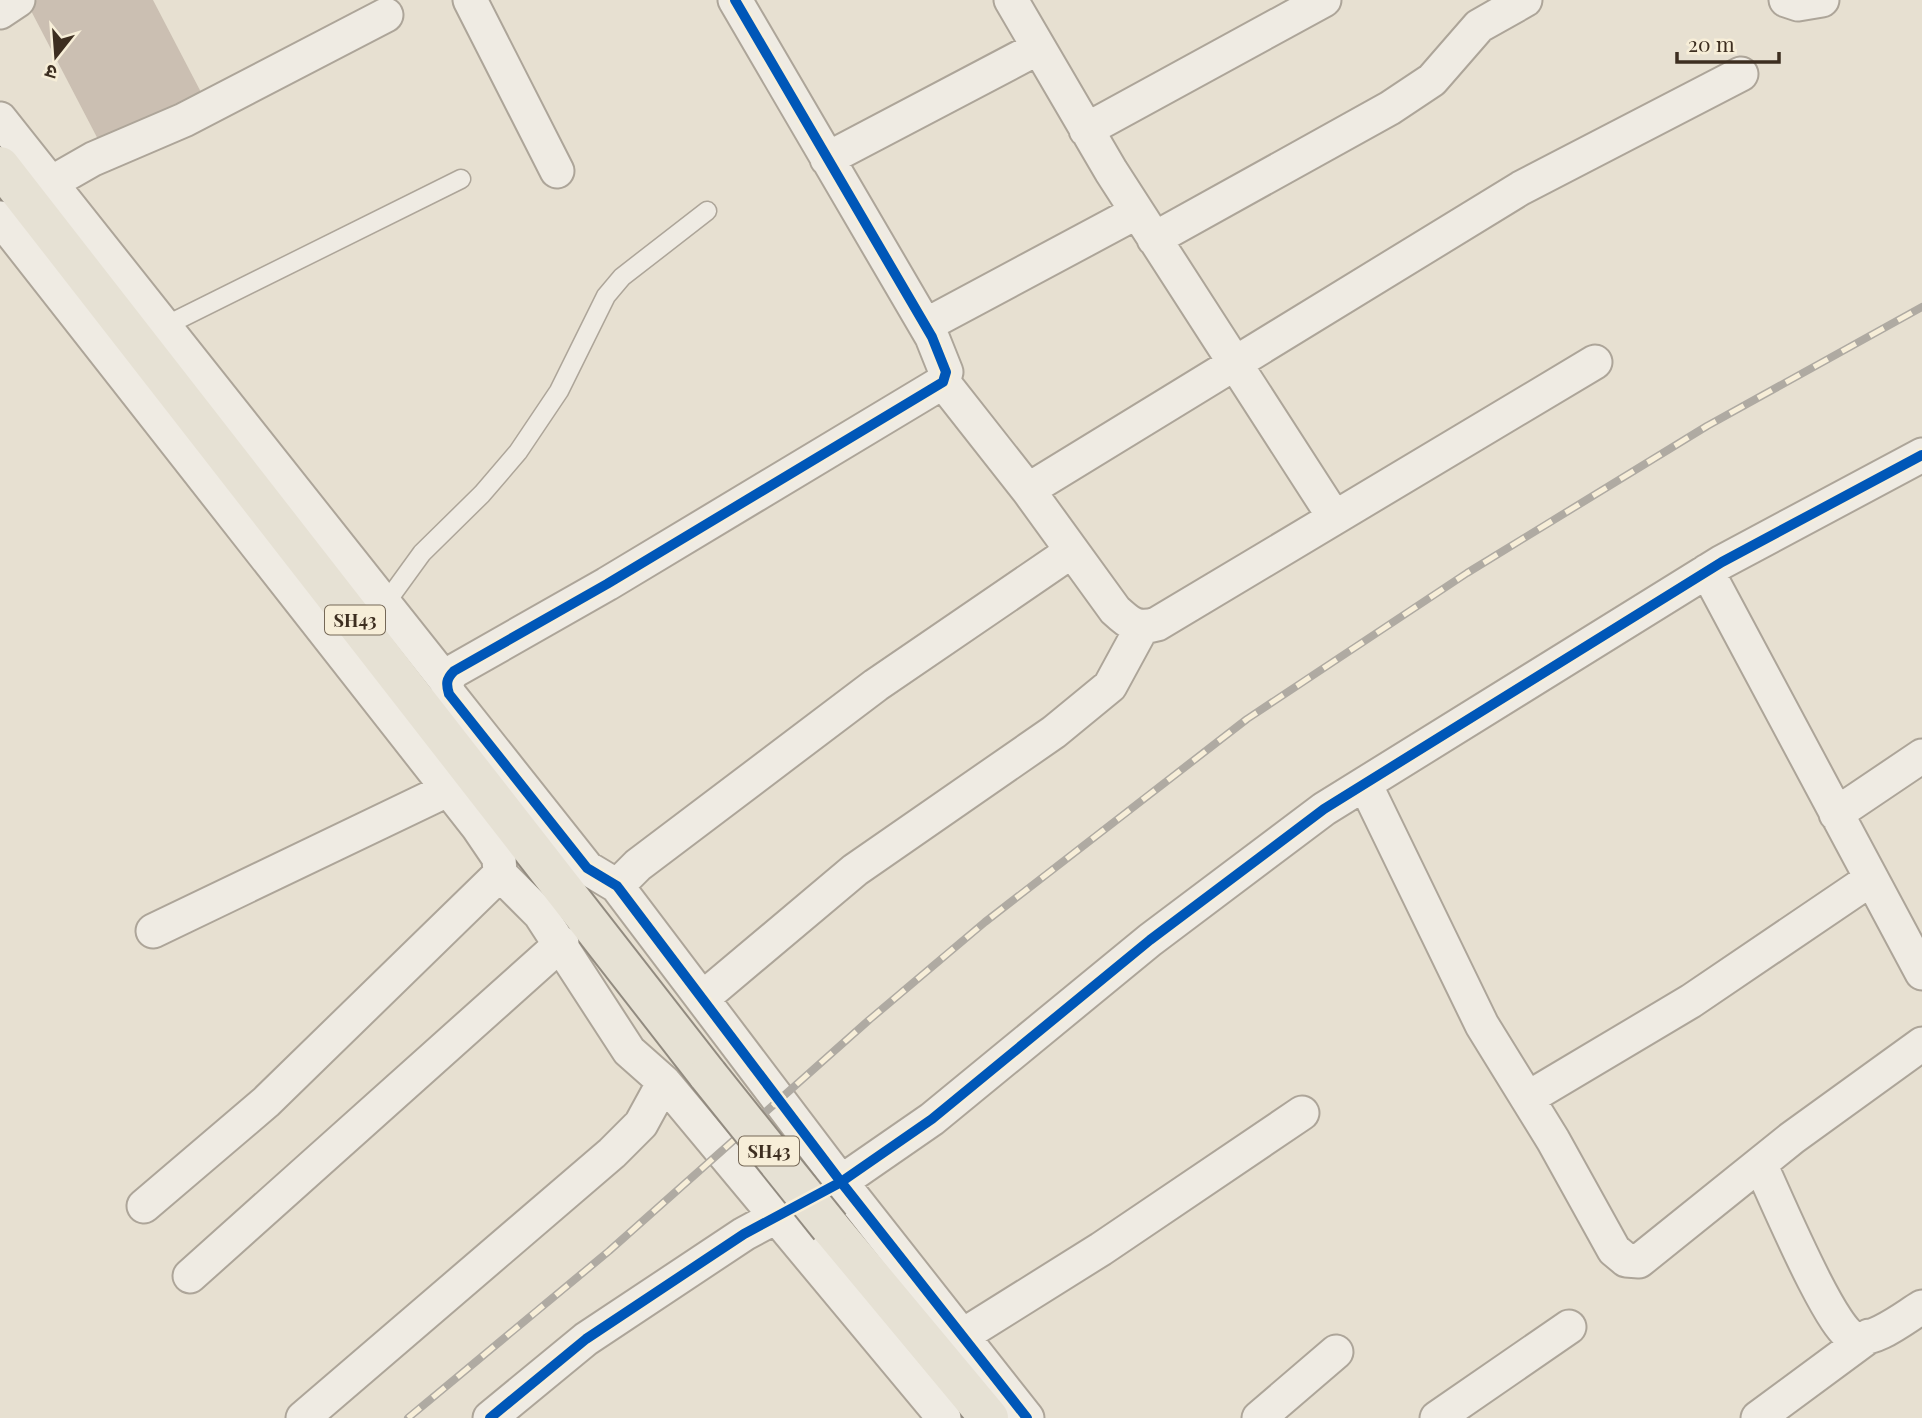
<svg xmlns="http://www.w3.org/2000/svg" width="1922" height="1418" font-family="'Playfair Display','Noto Sans Devanagari',serif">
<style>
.building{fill:#cbbfb2}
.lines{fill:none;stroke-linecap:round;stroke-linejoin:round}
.lane-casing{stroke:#ada599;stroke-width:21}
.street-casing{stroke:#ada599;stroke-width:37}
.primary-casing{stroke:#928b80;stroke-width:42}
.lane{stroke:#efebe3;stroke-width:18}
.street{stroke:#efebe3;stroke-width:33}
.primary{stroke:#e6e1d4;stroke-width:38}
.rail-casing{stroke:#afaaa2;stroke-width:8}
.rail{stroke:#f7eed8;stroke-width:5;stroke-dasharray:16;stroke-linecap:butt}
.primary-bridge-casing{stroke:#928b80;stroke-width:42;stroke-linecap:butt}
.primary-bridge{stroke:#e6e1d4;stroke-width:38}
.cycleway-casing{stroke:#f7eed8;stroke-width:15}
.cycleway{stroke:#0057b8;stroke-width:10}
.labels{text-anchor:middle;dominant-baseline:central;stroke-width:5;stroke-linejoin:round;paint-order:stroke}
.shield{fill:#f7eed8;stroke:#756857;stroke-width:2}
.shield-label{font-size:18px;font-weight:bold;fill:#3d2e20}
</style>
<rect width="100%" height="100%" fill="#e7e0d1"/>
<path class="building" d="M37,0H153L203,96L102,147L28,5Z"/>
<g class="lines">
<defs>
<path id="lane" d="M165,326L461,179
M385,604L422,553L482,494L518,452L559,391L606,296L622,277L707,211"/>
<path id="street" d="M470,0L557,171
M735,0L932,337L946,372L943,382L607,584L454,671C446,679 446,684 449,694L587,868L617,886L841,1182L1027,1418
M1011,0L1111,171L1334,517
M1786,0L1798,4L1822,0
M0,12L18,0
M0,119L446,681
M1086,130L1324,0
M827,159L1038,48
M51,183L93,159L184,120L386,15
M0,218L478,827L499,858L500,874L540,914L629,1051L664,1082L641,1124L612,1153L303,1418
M1154,239L1390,108L1432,80L1479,26L1525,0
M926,325L1137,212
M943,382L1028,490L1115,610C1130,624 1137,630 1157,624L1595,362
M1028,490L1521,188L1741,74
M1707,571L1922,973
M1365,784L1482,1025L1553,1140L1614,1250L1626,1260L1639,1261L1792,1138L1922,1044
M1836,814L1922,756
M617,886L638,865L876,685L1072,551
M153,931L449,789
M704,997L855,870L1054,732L1110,686L1141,629
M664,1082L944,1418
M1528,1098L1691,1001L1871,879
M1760,1164C1773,1191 1832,1333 1854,1338C1875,1342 1905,1317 1922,1307
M144,1206L266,1102L500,874
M190,1276L562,943
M962,1336L1101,1249L1302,1113
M490,1418L586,1339L744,1234L841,1182L932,1119L1150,940L1324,809L1722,562L1922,455
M1259,1418L1336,1352
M1437,1418L1569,1327
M1758,1418L1869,1336"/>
<path id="primary" d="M0,166L708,1075
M830,1227L989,1418"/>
</defs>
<use href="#lane" class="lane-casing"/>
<use href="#street" class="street-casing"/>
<use href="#primary" class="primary-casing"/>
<use href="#lane" class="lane"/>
<use href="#street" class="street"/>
<use href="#primary" class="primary"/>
<defs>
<path id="rail" d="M408,1418L609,1251L869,1020L985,922L1247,719L1467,573L1707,426L1922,307"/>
</defs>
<use href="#rail" class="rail-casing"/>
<use href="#rail" class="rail"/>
<defs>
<path id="primary-bridge" d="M708,1075L830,1227"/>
</defs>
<use href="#primary-bridge" class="primary-bridge-casing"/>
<use href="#primary-bridge" class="primary-bridge"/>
<defs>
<path id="cycleway" d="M735,0L932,337L946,372L943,382L607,584L454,671C446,679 446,684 449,694L587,868L617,886L841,1182L1027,1418
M490,1418L586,1339L744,1234L841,1182L932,1119L1150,940L1324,809L1722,562L1922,455"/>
</defs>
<use href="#cycleway" class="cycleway-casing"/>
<use href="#cycleway" class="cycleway"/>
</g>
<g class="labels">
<g class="shield">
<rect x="325" y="605.5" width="60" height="29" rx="5"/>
<rect x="739" y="1136.5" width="60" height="29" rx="5"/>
</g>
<g class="shield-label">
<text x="355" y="620">SH43</text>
<text x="769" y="1151">SH43</text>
</g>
</g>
<g transform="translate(56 56) rotate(197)" stroke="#f7eed8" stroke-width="5" paint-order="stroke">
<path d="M0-5L12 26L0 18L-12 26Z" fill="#3d2e20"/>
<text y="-10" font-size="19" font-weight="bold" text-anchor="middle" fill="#3d2e20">उ</text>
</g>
<path d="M1677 52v10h102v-10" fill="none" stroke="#3d2e20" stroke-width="3.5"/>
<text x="1688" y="52" font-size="21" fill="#3d2e20" stroke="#f7eed8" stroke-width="5" paint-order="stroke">20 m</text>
</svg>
